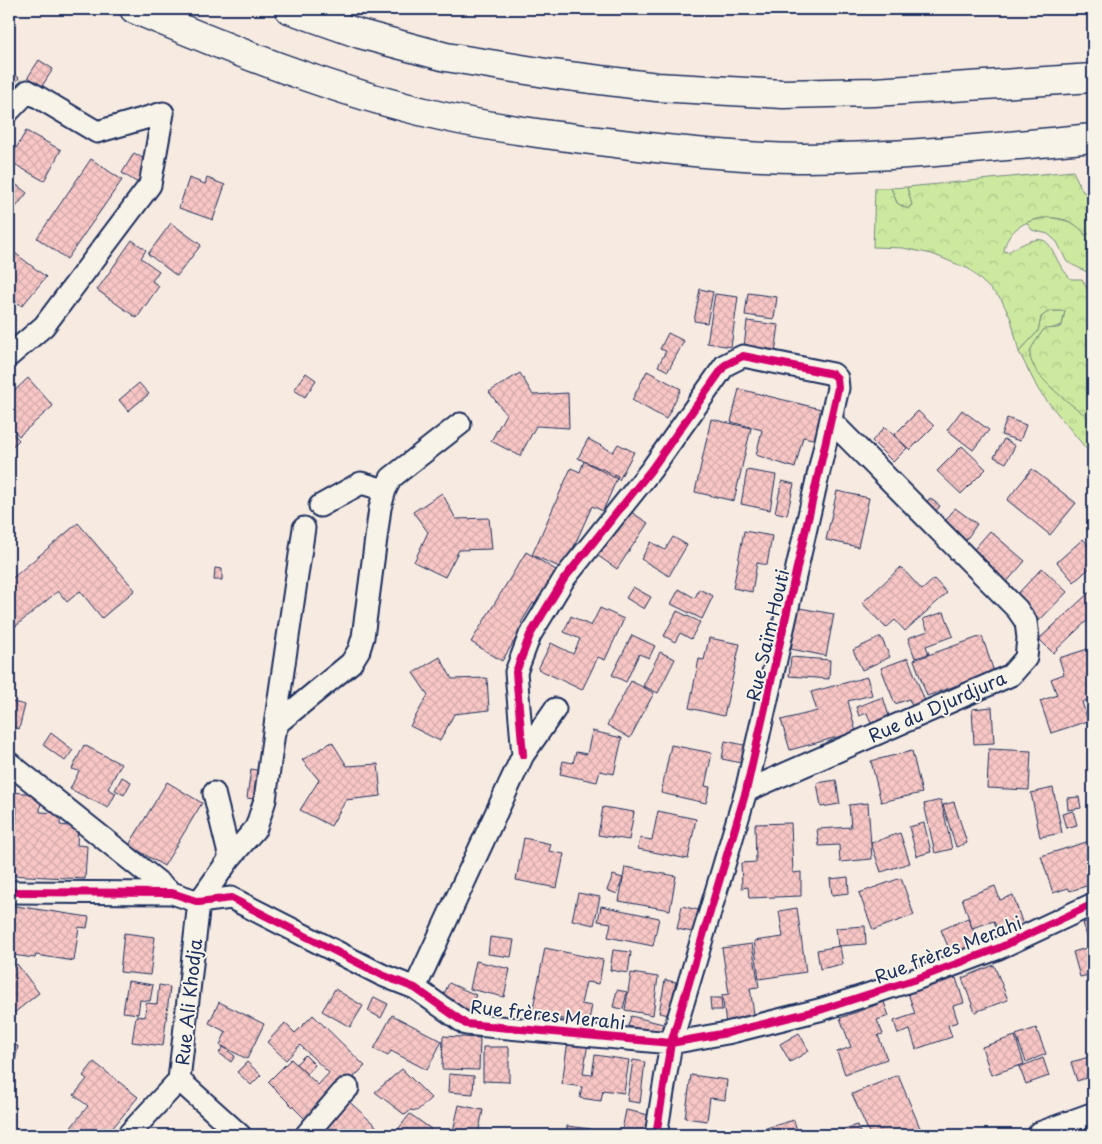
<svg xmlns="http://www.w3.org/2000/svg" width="1102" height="1144" font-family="'Playpen Sans',sans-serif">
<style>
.grass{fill:url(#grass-tufts);stroke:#748c7e}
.forest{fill:url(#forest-crowns);stroke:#748c7e}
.building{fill:url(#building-cross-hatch);stroke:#1b2f5e}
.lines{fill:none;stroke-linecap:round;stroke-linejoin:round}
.minor-casing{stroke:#1b2f5e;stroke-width:25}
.major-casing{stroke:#1b2f5e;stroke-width:30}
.highway-casing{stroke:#1b2f5e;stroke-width:31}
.minor{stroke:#f7f3e8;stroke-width:21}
.major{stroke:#f7f3e8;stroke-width:26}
.highway{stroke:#f7f3e8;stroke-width:28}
.cycleway-casing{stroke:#f7f3e8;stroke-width:11}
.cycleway{stroke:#d6006c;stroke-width:8}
.labels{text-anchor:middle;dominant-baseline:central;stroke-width:4;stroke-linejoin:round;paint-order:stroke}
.street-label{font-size:18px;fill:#1b2f5e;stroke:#f7f3e8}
</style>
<defs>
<pattern id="grass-tufts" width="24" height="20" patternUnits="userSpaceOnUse" patternTransform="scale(1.25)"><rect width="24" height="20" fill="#cde99f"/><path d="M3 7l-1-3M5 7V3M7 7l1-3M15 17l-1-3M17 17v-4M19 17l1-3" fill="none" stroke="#afc88b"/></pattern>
<pattern id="forest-crowns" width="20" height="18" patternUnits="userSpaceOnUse" patternTransform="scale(1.25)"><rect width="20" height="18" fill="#cde99f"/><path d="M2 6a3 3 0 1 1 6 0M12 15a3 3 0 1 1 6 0" fill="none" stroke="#afc88b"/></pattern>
<pattern id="building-cross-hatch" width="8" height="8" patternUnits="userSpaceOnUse" patternTransform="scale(1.25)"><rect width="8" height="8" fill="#f8c7c5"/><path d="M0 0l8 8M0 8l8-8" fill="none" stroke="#d4abac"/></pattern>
</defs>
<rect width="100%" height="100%" fill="#f7eae1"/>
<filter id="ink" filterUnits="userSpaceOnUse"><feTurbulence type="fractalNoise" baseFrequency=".02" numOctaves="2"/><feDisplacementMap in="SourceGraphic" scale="10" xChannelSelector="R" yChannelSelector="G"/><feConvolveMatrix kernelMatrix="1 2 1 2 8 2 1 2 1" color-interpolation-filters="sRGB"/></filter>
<g filter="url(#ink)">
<path class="grass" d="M907,187L912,205L907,209L897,203L891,188Z
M1048,217C1063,220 1077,221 1085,235L1093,232V275L1067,262L1057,242L1048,234L1032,230L1026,222Z
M1049,311H1065L1062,325L1042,332L1031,349L1069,401L1093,421V457L1039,391L1019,352L1038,331L1041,317Z"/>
<path class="forest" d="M1073,171L1083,192L1093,194V232L1085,235C1068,206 1008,215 1004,251L1008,252C1059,222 1044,252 1071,279H1082C1101,308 1093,385 1093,421C1078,409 1022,372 1031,349C1034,343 1040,335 1044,329L1057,328L1062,326L1065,311H1049L1041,317L1038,331L1019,352L1011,319L1001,299L969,269L932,254L903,248L873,247L875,188H891L897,203L907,209L912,205L907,187Z"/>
<path class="building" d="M39,60L53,69L42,86L28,77Z
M9,69L19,78L9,91Z
M26,131L61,150L44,181L9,161Z
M134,153L151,163L138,183L122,173Z
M91,159L122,180L67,259L37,238Z
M189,178L205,184L207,178L225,185L213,220L179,208Z
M9,179L27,193L9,216Z
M171,223L201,245L177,276L148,254Z
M132,240L146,250L141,258L159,271L152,281L159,286L137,318L97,290Z
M15,253L46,277L22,306L9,296V261Z
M700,289L713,292L707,323L694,321Z
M748,293L777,297L774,319L745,315Z
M715,294L738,297L731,347L707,343Z
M747,321L779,325L774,360L743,356Z
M668,333L684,341L668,371L658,366L666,351L660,349Z
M647,371L681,389L666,419L632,400Z
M306,373L316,380L305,397L294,390Z
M520,373L533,395L568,393L569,428L536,426L520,456L491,441L506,414L489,392Z
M28,378L53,406L19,436L9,425V396Z
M139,383L149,394L128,411L119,400Z
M739,389L825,410L818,440L803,437L795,468L756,455L762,430L731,422Z
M962,410L989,430L973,450L947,430Z
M918,411L934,426L910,450L894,435Z
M1007,418L1026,425L1020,441L1001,435Z
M711,419L751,428L734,501L695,492Z
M885,427L907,448L893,462L872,441Z
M9,429L19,440L9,450Z
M588,439L613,452L618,444L634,452L619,480L578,458Z
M1004,439L1015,446L1006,463L994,457Z
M962,446L986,469L961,494L937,471Z
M584,461L618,476L603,511L592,506L564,569L532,555L571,468L580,472Z
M1032,469L1076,503L1050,535L1007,500Z
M747,470L776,475L770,510L741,504Z
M782,481L794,484L787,515L775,512Z
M837,491L869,498L858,547L826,540Z
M442,493L456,519L489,518L492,549L459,550L445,577L414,562L428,532L413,512Z
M930,498L940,506L926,523L915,515Z
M622,506L648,523L617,569L591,551Z
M955,508L977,524L964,543L941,527Z
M78,523L135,590L102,618L80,591L67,602L58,591L11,630L9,628V581Z
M744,531L772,536L767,565L757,563L752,592L733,588Z
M990,531L1025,561L1004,585L969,555Z
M673,537L687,545L669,576L641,559L651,542L665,550Z
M1083,539L1093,551V565L1074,582L1057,562Z
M526,552L561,573L540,607L533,603L521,623L524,625L502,661L471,642Z
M901,567L922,590L934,579L947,593L905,631L895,620L886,628L862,603Z
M215,568L222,569V580H214Z
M1042,568L1067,592L1036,624L1011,601Z
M633,587L651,597L644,609L626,598Z
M679,589L695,598L699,589L713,596L702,619L671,604Z
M1093,589V615L1053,653L1039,639Z
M600,608L624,619L605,660L598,657L582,690L538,669L551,643L573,654L580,639L564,632L571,616L591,626Z
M799,608L834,614L826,656L791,649Z
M677,611L700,622L691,639L680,633L675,642L664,636Z
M944,612L953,636L926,646L929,654L915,658L908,638L928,631L923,619Z
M632,635L655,646L649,658L639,654L626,682L612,675Z
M982,636L994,672L927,696L914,660Z
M881,637L890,657L862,670L853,650Z
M709,638L740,644L724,716L689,708L699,659L704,660Z
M1091,648L1093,655V698L1082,702L1088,721L1051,733L1040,701L1057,695L1051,679L1064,674L1059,658Z
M660,652L675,659L658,693L643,686Z
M440,657L452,679L487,678L489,710L454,714L440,741L410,726L428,695L413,673Z
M791,657L830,660L829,679L789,676Z
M908,658L925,701L912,706L909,699L895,704L881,668Z
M867,677L872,695L848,701L856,732L790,750L781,720L817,711L811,692Z
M631,681L654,693L630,738L607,725Z
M883,697L889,716L871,723L867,713L859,716L856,707Z
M9,701L25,705L19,729L9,726Z
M992,707L994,743L974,744L972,709Z
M592,731L622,738L614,774L600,771L597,782L560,774L563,761L573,763L576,752L587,754Z
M51,733L73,750L65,761L43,745Z
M725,741L749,746L746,764L722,759Z
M332,742L347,766L378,764L381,796L346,800L331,826L300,810L319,780L302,760Z
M84,745L121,764L108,789L116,793L108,808L70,789L79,771L72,769Z
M671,745L712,753L705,786L710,787L706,803L661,793Z
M989,749L1031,751L1029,790L987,788Z
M912,751L922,793L881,802L871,761Z
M251,769L267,772L263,800L247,798Z
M122,777L131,782L124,795L115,790Z
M836,780L840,804L821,807L817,783Z
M167,782L202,803L164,866L129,845Z
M1053,788L1062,833L1040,837L1031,793Z
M9,792L41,794L40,812L61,813L60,825L78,827L77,845L87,846L85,879L9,875V833L15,834L17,805L9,804Z
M1079,797L1081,808L1068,810L1067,798Z
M941,800L952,849L935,853L924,804Z
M954,802L967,843L956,847L943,805Z
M868,803L872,859L840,862L839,845L819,846L817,829L851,827L849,805Z
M603,807L634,812L629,840L598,835Z
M658,811L696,819L688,859L638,849L640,838L652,840Z
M1073,811L1077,825L1066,828L1062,814Z
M791,823L793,873L801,872V896L749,898L748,887L742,888L741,863L756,862L755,824Z
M924,823L931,852L917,856L909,827Z
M900,833L910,863L881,872L871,843Z
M524,838L551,844L549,851L564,854L557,888L516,880Z
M1093,840V884L1070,891L1068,888L1053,893L1041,856Z
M625,867L676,876L670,910L619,901Z
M613,875L623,878L617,894L607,890Z
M848,877L849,893L832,895L830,879Z
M901,878L914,915L873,930L859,893Z
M995,886L1000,900L1013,895L1024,928L999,937L994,921L972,928L962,898Z
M578,893L600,897L594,925L572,920Z
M9,905L89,917L87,928L79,927L74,961L36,955L35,958L12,955L14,941H9Z
M601,906L659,918L653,946L608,937L611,923L598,921Z
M682,906L702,911L697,933L677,929Z
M797,908L806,972L759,979L754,941L783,937L779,911Z
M968,918L980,946L953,958L941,930Z
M1093,920V942L1089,943L1083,923Z
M865,926L866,944L838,946L836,928Z
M124,933L155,937L150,975L120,972Z
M490,937L514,940L511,957L488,954Z
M9,941H12L9,957Z
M752,944L759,987L750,988L755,1020L726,1024L722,995L729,994L722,948Z
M840,946L843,964L820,969L817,950Z
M1093,946V974L1080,977L1073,952Z
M545,948L603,960L599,984L586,982L581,1004L592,1006L588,1024L532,1013Z
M613,950L631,952L628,973L610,970Z
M476,961L510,969L504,997L470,989Z
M17,964L39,993L9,1017V971Z
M994,965L1008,1000L975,1012L962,978Z
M631,973L658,977L653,1015L625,1010Z
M956,978L964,1003L953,1006L958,1022L948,1025L952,1037L916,1049L910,1030L898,1034L894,1021L915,1014L908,993Z
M665,980L676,982L669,1015L659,1013Z
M128,981L153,985L150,1001L140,1000L138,1014L123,1012Z
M449,983L476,995L467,1015L440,1003Z
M159,985L170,987L163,1046L132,1042L136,1016L145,1017L146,1003L157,1004Z
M335,989L363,1006L350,1027L322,1011Z
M617,990L627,992L623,1009L613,1007Z
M374,997L388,1004L381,1018L368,1011Z
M710,998H721L722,1010H711Z
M219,1002L264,1024L247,1059L220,1045L226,1032L209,1023Z
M884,1002L889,1016L877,1020L883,1034L878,1035L887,1059L845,1074L837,1052L851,1047L840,1018Z
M313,1015L365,1066L309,1123L268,1082L291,1059L318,1085L329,1073L300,1045L286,1060L267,1042L285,1023L295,1033Z
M392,1015L442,1041L427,1070L391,1051L388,1056L374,1049Z
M631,1016L663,1024L660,1034L628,1026Z
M1036,1028L1046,1054L1026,1062L1016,1035Z
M799,1033L809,1051L790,1062L780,1044Z
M443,1036L480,1038L479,1070L442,1069Z
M1015,1036L1024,1064L991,1075L982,1047Z
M568,1040L588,1043L583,1074L592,1075L595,1055L629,1060L624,1093L603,1090L601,1101L580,1098L582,1087L562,1084Z
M9,1044L18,1046L12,1075L9,1074Z
M223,1047L235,1056L231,1062L219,1053Z
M483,1047H509V1082L483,1081Z
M305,1055L315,1065L307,1074L296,1064Z
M1093,1056V1076L1077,1081L1071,1062Z
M1043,1058L1049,1076L1026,1084L1019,1067Z
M633,1060L645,1062L640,1103L627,1101Z
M94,1062L138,1097L107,1135H65L88,1106L74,1095L87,1079L83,1076Z
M247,1062L261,1075L251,1085L237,1072Z
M402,1069L431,1098L417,1111L411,1110L405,1115L375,1092Z
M449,1074L474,1076L473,1094L448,1092Z
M691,1075L727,1080L725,1100L710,1098L707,1121L685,1118Z
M898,1075L923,1135H870L852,1094Z
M342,1095L377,1127L371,1135H309Z
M459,1105L483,1110L478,1135H452Z
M626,1110L649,1115L645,1135H621Z
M410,1114L431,1129L426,1135H401L396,1132Z
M794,1120L798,1135H742Z
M857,1125L861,1135H825Z
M567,1126L591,1129V1135H566Z"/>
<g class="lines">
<defs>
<path id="minor" d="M9,111L28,91L97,132L163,113L150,185L44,326L9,356
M320,506L361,483L385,490
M274,732L304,528
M523,755L516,672L530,635L564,579L651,470L725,365L743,356L833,374L837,378L838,388L746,791L671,1043L656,1135
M9,763L172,893
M746,791L1011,675L1026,658L1028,638L1026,622L1017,609L831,421
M214,793L230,858
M9,892L172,893L199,902L231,898L382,975L415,988L466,1024L671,1043L727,1033L823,1009L916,979L999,948L1093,904
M415,988L523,755L555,709
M128,1135L179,1080
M240,1135L179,1080L199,902L230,858L256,828L265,800L274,732L279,722L351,663L359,650L363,637L380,508L385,490L391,478L460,424
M306,1135L341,1094L348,1088"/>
<path id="major" d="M1041,1135L1093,1116"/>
<path id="highway" d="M134,9C234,51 335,92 441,116C503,130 568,137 631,145C688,152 746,158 803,158C900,157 997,147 1093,138
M289,9L360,34L446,57L552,74L657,87L783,94L874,92L1093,78"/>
</defs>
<use href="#minor" class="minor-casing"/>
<use href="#major" class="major-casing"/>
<use href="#highway" class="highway-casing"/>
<use href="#minor" class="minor"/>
<use href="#major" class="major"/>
<use href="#highway" class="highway"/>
<defs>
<path id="cycleway" d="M523,755L516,672L530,635L564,579L651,470L725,365L743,356L833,374L837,378L838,388L746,791L671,1043L656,1135
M9,892L172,893L199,902L231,898L382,975L415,988L466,1024L671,1043L727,1033L823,1009L916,979L999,948L1093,904"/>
</defs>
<use href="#cycleway" class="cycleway-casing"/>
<use href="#cycleway" class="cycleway"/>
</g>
</g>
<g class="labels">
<g class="street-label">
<text transform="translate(767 635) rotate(-77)">Rue Saïm Houti</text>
<text transform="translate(937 706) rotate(-24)">Rue du Djurdjura</text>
<text transform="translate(948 949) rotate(-21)">Rue frères Merahi</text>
<text transform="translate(188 1002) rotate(-84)">Rue Ali Khodja</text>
<text transform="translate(548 1014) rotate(6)">Rue frères Merahi</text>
</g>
</g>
<rect width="1102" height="1144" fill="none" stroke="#f7f3e8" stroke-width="30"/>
<rect x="15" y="15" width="1072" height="1114" fill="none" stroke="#1b2f5e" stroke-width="2" filter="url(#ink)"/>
</svg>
